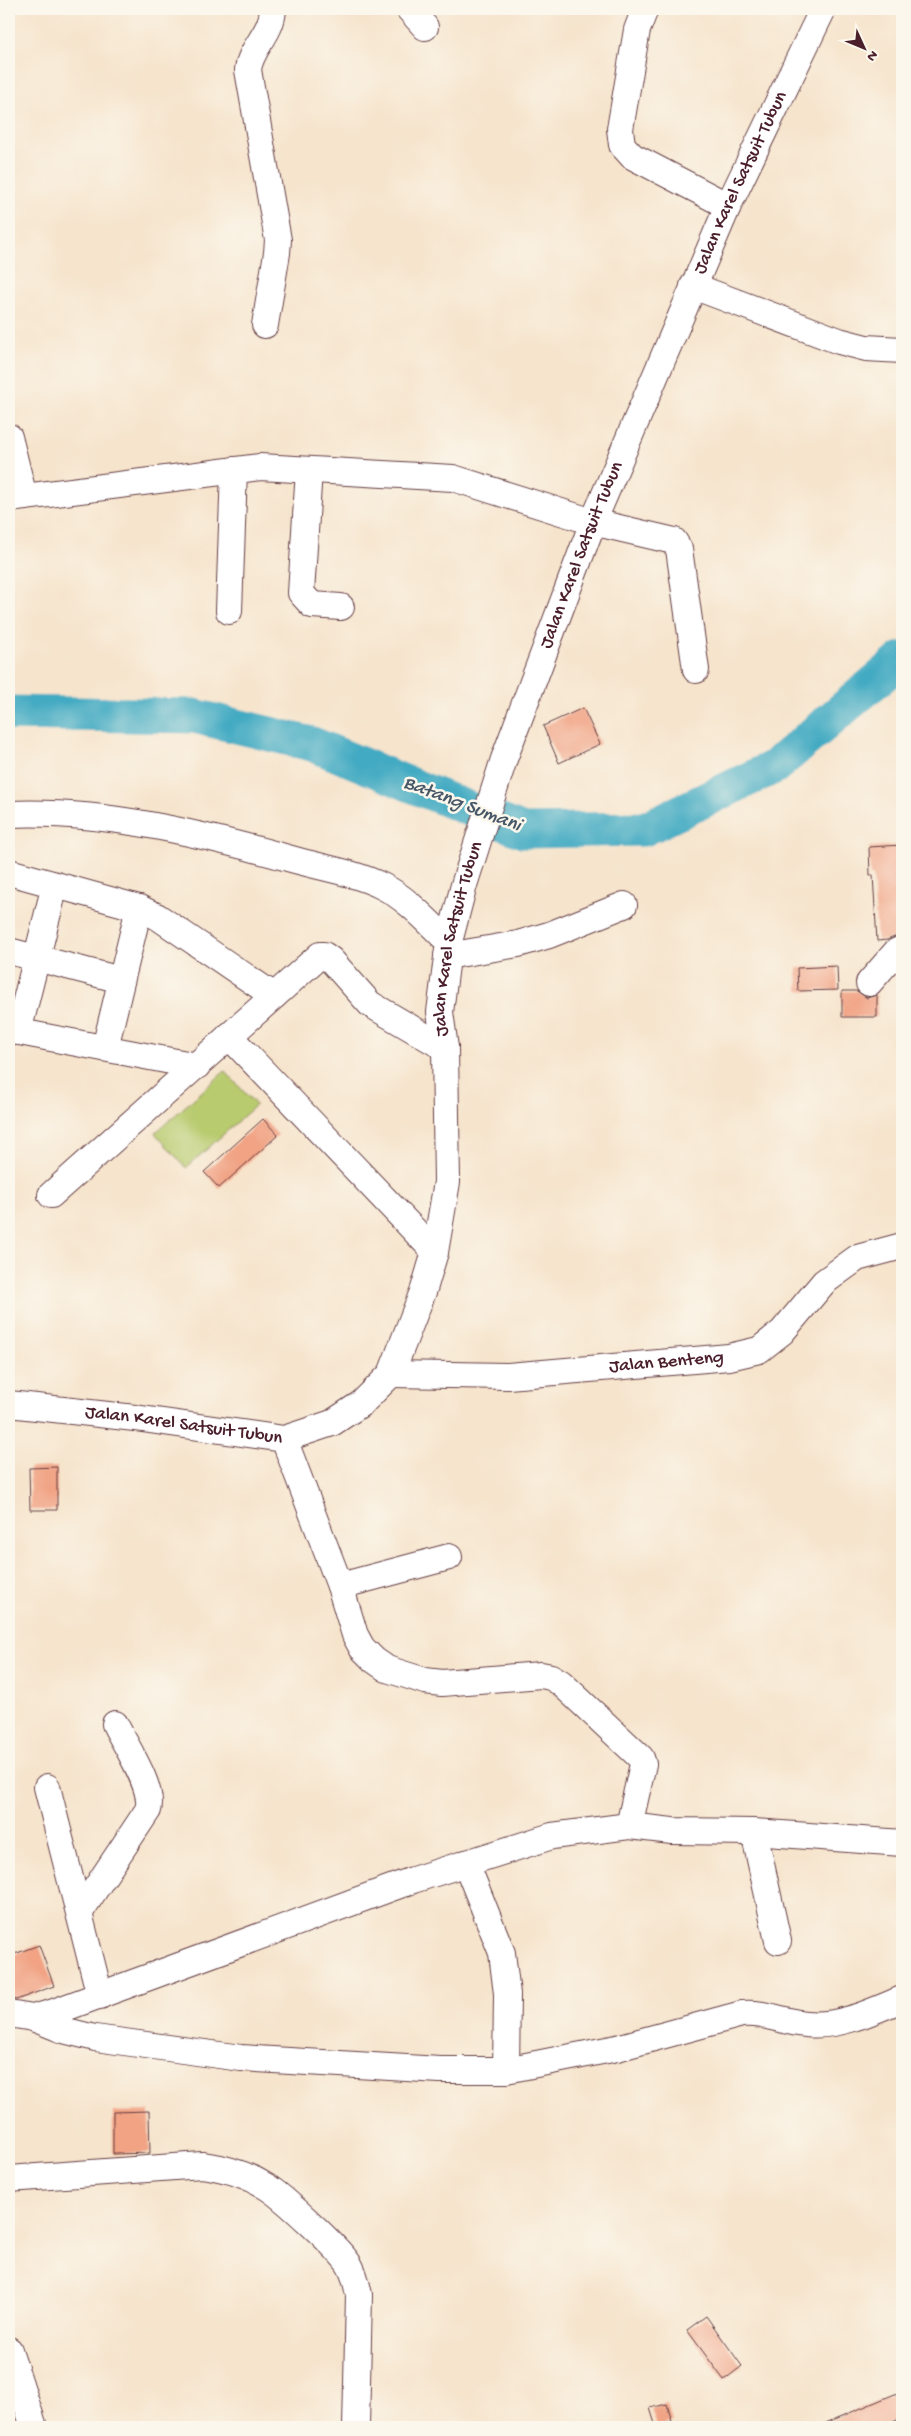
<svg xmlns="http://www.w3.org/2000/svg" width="911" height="2436" font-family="'Gochi Hand',sans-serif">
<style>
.green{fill:#b8cb6e;stroke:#81754c}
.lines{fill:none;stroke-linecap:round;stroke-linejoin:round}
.river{stroke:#42aac2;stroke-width:35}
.building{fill:#f1a384}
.minor-casing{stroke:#643d43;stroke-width:28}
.minor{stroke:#fff;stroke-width:26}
.labels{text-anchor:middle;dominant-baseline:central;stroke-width:5;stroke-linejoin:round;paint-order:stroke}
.street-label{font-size:19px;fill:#4a1f2b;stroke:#fbf7ec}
.water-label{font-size:20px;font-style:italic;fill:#475767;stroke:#fbf7ec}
</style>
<rect width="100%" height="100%" fill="#fbf7ec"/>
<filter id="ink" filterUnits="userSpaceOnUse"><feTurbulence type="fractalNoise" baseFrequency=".02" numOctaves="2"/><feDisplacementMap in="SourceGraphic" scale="10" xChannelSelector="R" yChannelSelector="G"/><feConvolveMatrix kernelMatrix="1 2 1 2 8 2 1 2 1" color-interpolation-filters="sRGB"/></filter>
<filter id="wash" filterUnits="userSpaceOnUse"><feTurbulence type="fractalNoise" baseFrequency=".0096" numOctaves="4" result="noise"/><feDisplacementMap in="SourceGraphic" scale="20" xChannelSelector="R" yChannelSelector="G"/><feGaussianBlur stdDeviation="1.12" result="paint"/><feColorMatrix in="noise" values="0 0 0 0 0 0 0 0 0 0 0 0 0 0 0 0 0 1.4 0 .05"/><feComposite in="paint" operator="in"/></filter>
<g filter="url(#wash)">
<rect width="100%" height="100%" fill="#f6e4cc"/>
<path class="green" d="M225,1071L256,1105L186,1168L155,1133Z"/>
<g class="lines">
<path class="river" d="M9,713L194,716L312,744L523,831L644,829L774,767L902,659"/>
</g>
<g id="blocks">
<path class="building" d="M583,708L600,744L559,763L543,726Z
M902,845V934L887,940L877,941L873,875H870L869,847Z
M837,966L838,990L798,991L797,968Z
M842,991H857L867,998L877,995V1017H842Z
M263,1119L278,1135L219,1188L204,1172Z
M57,1467V1510H30L29,1468Z
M39,1945L54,1986L16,2000L12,1999L9,1991V1956Z
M149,2111L150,2153L113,2154V2112Z
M706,2316L742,2366L724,2380L687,2330Z
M902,2391V2418L881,2427H816Z
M667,2404L672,2422L656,2427L650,2408Z"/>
</g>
</g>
<g filter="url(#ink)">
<use href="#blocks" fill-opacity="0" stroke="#643d43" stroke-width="1"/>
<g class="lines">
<defs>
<g id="minor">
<path d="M409,9L425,27"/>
<path d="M645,9L637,30L620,129L622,145L632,156L728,206"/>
<path d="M693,286L839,341L866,348L902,350"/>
<path d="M265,325L277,253L278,240L248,70C250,48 272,34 273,9"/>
<path d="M9,437L24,497"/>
<path d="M309,470L301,593L312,605L341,607"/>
<path d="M9,499L260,467L453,478L593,522L674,541L679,549L696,670"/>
<path d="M229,611L234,470"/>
<path d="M9,814C106,810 202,834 295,860C324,868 356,873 382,886C407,898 429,923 449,942"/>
<path d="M9,872L139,908L158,917L274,996"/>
<path d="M9,951L121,980"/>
<path d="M447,956L518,944L549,935L624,905"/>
<path d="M869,983L896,952L902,949"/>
<path d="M9,1030L197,1066"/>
<path d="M18,1032L55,885"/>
<path d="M229,1036L435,1252"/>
<path d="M105,1048L139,908"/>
<path d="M51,1195L320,955H324L331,960L370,1004L445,1048"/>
<path id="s1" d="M391,1374L508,1376L729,1357L759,1350L782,1332L824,1282L857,1258L902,1246"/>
<path id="s2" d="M9,1404L135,1418L284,1439L332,1423L362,1403L391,1374L424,1289L435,1252L447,1182L445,1048L440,1012L449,942L464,885L504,759L593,522L728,206L823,9"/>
<path d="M284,1439L340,1586L355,1635L362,1648L374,1660L387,1669L425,1681L442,1683L541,1675L551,1677L561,1683L641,1758L643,1764L629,1826"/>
<path d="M340,1586L449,1557"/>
<path d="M47,1787L100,1996"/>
<path d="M754,1832L778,1941"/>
<path d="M466,1863L502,1953L507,1994L506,2070"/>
<path d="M80,1912L148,1810C155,1789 125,1745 115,1724"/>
<path d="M9,2014L33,2018L54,2012L413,1880L552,1836L629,1826L672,1831L754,1832L902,1843"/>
<path d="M33,2018L63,2030L95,2038L241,2058L440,2070H506L617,2048L742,2014C766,2012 783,2022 806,2024C838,2028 873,2011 902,1999"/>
<path d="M9,2179L202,2165C225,2168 247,2174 267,2187C282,2196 342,2251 350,2266C355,2275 357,2285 359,2295L356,2427"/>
<path d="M9,2350L34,2427"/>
</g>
</defs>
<use href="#minor" class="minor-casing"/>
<use href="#minor" class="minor"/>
</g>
</g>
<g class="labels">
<g class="street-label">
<text stroke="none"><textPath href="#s2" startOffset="1661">Jalan Karel Satsuit Tubun</textPath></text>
<text stroke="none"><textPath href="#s2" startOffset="1256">Jalan Karel Satsuit Tubun</textPath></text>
<text stroke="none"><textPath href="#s2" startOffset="851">Jalan Karel Satsuit Tubun</textPath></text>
<text stroke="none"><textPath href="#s1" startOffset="276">Jalan Benteng</textPath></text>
<text stroke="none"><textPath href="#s2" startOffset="176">Jalan Karel Satsuit Tubun</textPath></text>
</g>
<g class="water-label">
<text transform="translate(462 805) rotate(21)">Batang Sumani</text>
</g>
</g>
<rect width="911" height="2436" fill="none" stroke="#fbf7ec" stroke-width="30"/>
<g transform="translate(864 48) rotate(134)" stroke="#fbf7ec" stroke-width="4" paint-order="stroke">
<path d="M0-4L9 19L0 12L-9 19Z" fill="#4a1f2b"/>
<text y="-8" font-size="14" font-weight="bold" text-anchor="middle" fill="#4a1f2b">N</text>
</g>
</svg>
